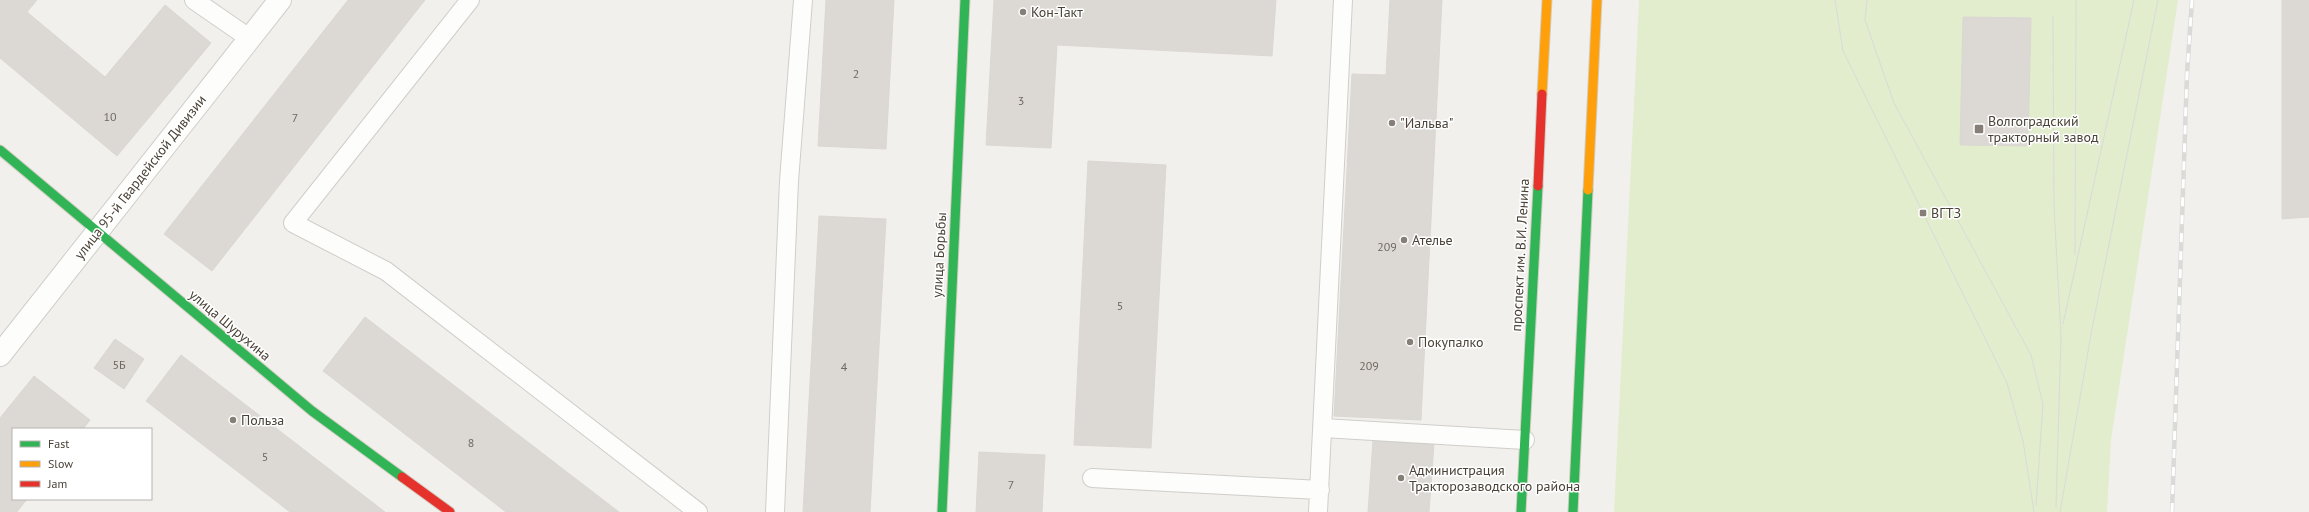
<svg xmlns="http://www.w3.org/2000/svg" width="2309" height="512" font-family="'PT Sans',sans-serif">
<style>
.green{fill:#e1edcc}
.building{fill:#dcd9d5;stroke:#dbd7d2}
.lines{fill:none;stroke-linecap:round;stroke-linejoin:round}
.lane-casing{stroke:#d0ceca;stroke-width:20}
.street-casing{stroke:#d0ceca;stroke-width:24}
.fast-casing{stroke:#d2cdc3;stroke-width:11}
.slow-casing{stroke:#d2cdc3;stroke-width:11}
.jam-casing{stroke:#d2cdc3;stroke-width:11}
.lane{stroke:#fdfdfc;stroke-width:18}
.street{stroke:#fdfdfc;stroke-width:22}
.fast{stroke:#30b455;stroke-width:9}
.slow{stroke:#ff9f0a;stroke-width:9}
.jam{stroke:#e5322d;stroke-width:9}
.tram{stroke:#dadad9;stroke-width:1}
.rail-casing{stroke:#dadad9;stroke-width:4.5}
.rail{stroke:#fff;stroke-width:3;stroke-dasharray:9;stroke-linecap:butt}
.poi-dot{fill:#857f77;stroke:#fff;stroke-width:1.5}
.labels{text-anchor:middle;dominant-baseline:central;stroke-width:3;stroke-linejoin:round;paint-order:stroke}
.number-label{font-size:12px;fill:#6f685f}
.poi-label{font-size:14px;fill:#4a4237;stroke:#fff;text-anchor:start}
.street-label{font-size:14px;fill:#4a4237;stroke:#fff}
</style>
<rect width="100%" height="100%" fill="#f2f0ed"/>
<path class="green" d="M1639,0H2178L2111,440L2107,512H1614Z"/>
<path class="building" d="M0,0H37L27,12L105,77L165,5L211,43L117,156L0,58Z
M348,0H425L212,271L164,234Z
M826,0H894L886,149L818,146Z
M994,0H1276L1272,56L1057,45L1051,148L986,145Z
M1390,0H1442L1421,420L1334,416L1352,74L1386,75Z
M2282,0H2309V217L2282,219Z
M1963,17L2031,18L2028,146L1960,145Z
M1088,161L1166,165L1151,448L1074,445Z
M819,216L886,219L870,512H803Z
M365,317L619,512H506L323,371Z
M115,339L144,359L124,389L94,368Z
M181,355L385,512H290L146,401Z
M34,376L90,420L83,429H13V499H27L17,512H0V418Z
M1373,440L1434,444L1429,512H1368Z
M979,452L1045,455L1042,512H976Z"/>
<g class="lines">
<defs>
<path id="lane" d="M194,0L249,38
M470,0L293,223L386,271L698,512
M1323,428L1525,440
M1092,478L1320,490
M775,512L789,181L803,0
M1318,512L1343,0"/>
<path id="street" d="M0,355L280,0"/>
<path id="fast" d="M0,150L312,411L402,477
M942,512L965,0
M1521,512L1538,186
M1573,512L1588,190"/>
<path id="slow" d="M1542,94L1547,0
M1588,190L1597,0"/>
<path id="jam" d="M1538,186L1542,94
M402,477L450,512"/>
</defs>
<use href="#lane" class="lane-casing"/>
<use href="#street" class="street-casing"/>
<use href="#fast" class="fast-casing"/>
<use href="#slow" class="slow-casing"/>
<use href="#jam" class="jam-casing"/>
<use href="#lane" class="lane"/>
<use href="#street" class="street"/>
<use href="#fast" class="fast"/>
<use href="#slow" class="slow"/>
<use href="#jam" class="jam"/>
<path class="tram" d="M1835,0L1843,51L2007,383L2023,441L2034,512
M1867,0L1865,20L1894,103L2031,355L2043,404L2036,505
M2053,17L2054,207L2061,336L2056,507
M2075,254L2076,0
M2063,324L2134,0
M2060,512L2092,329L2158,0"/>
<defs>
<path id="rail" d="M2172,512L2187,74L2192,0"/>
</defs>
<use href="#rail" class="rail-casing"/>
<use href="#rail" class="rail"/>
</g>
<g class="poi-dot">
<circle cx="1023" cy="12" r="4"/>
<circle cx="1392" cy="123" r="4"/>
<rect x="1974" y="124" width="10" height="10" rx="2"/>
<rect x="1919" y="209" width="8" height="8" rx="2"/>
<circle cx="1404" cy="240" r="4"/>
<circle cx="1410" cy="342" r="4"/>
<circle cx="233" cy="420" r="4"/>
<circle cx="1401" cy="478" r="4"/>
</g>
<g class="labels">
<g class="number-label">
<text x="856" y="73">2</text>
<text x="1021" y="100">3</text>
<text x="110" y="116">10</text>
<text x="295" y="117">7</text>
<text x="1387" y="246">209</text>
<text x="1120" y="305">5</text>
<text x="119" y="364">5Б</text>
<text x="1369" y="365">209</text>
<text x="844" y="366">4</text>
<text x="471" y="442">8</text>
<text x="265" y="456">5</text>
<text x="1011" y="484">7</text>
</g>
<g class="poi-label">
<text x="1031" y="12">Кон-Такт</text>
<text x="1988" y="121">Волгоградский<tspan x="1988" dy="16">тракторный завод</tspan></text>
<text x="1400" y="123">"Иальва"</text>
<text x="1931" y="213">ВГТЗ</text>
<text x="1412" y="240">Ателье</text>
<text x="1418" y="342">Покупалко</text>
<text x="241" y="420">Польза</text>
<text x="1409" y="470">Администрация<tspan x="1409" dy="16">Тракторозаводского района</tspan></text>
</g>
<g class="street-label">
<text transform="translate(140 177) rotate(-52)">улица 95-й Гвардейской Дивизии</text>
<text transform="translate(939 255) rotate(-87)">улица Борьбы</text>
<text transform="translate(1520 255) rotate(-87)">проспект им. В.И. Ленина</text>
<text transform="translate(230 325) rotate(40)">улица Шурухина</text>
</g>
</g>
<rect x="12" y="428" width="140" height="72" fill="#ffffff" stroke="#b7b3af"/>
<rect x="20" y="441" width="20" height="6" fill="#30b455" stroke="#b7b3af"/>
<text x="48" y="448" font-size="12" fill="#4a4237">Fast</text>
<rect x="20" y="461" width="20" height="6" fill="#ff9f0a" stroke="#b7b3af"/>
<text x="48" y="468" font-size="12" fill="#4a4237">Slow</text>
<rect x="20" y="481" width="20" height="6" fill="#e5322d" stroke="#b7b3af"/>
<text x="48" y="488" font-size="12" fill="#4a4237">Jam</text>
</svg>
